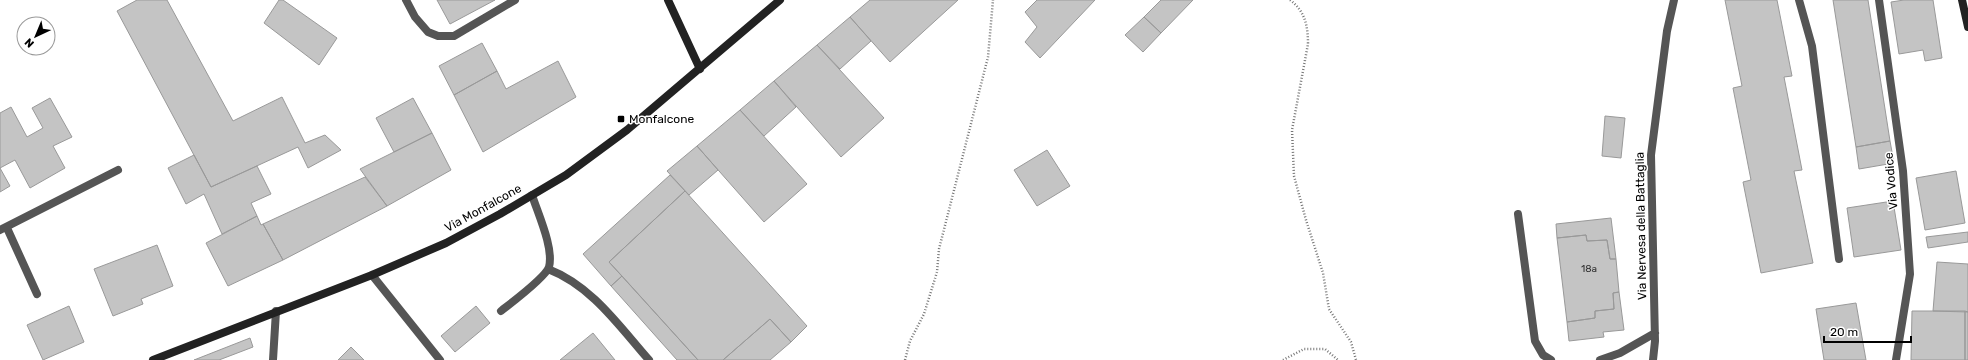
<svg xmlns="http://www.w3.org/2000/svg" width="1968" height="360" font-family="Rubik,sans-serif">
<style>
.building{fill:#c4c4c4;stroke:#999}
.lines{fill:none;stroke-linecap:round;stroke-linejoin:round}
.path{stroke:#777;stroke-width:2.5;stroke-dasharray:1 2;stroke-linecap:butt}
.lane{stroke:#555;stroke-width:8}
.street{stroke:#555;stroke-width:8}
.secondary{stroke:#222;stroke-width:8}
.poi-dot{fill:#000;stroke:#fff;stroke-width:1.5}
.labels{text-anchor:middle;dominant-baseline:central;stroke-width:3;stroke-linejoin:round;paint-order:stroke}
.number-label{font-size:10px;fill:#313131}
.poi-label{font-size:12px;fill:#000;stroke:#fff;text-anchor:start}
.street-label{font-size:12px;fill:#000;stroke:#fff}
</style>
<rect width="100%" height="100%" fill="#fff"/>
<path class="building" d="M137,0H167L233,121L282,97L305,143L325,135L341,150L308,168L298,147L211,187L117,11Z
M279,0H283L337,38L319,65L264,23Z
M437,0H495L450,24Z
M870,0H958L890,62L850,17Z
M1037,0H1095L1040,58L1025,42L1037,27L1025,12Z
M1161,0H1193L1161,33L1144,17Z
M1725,0H1777L1792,76L1784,77L1802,170L1794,171L1813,263L1761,273L1743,182L1751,180L1733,88L1742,86Z
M1833,0H1868L1890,141L1856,147Z
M1904,0H1933L1942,58L1925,61L1923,50L1899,54L1891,2Z
M850,17L871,41L840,69L817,45Z
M1144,17L1161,33L1143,52L1125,35Z
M482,43L497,71L454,95L439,66Z
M817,45L884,118L841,157L774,81Z
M558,61L576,97L483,152L454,95L497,71L506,89Z
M774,81L796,107L764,136L740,110Z
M50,98L72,137L53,146L65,168L30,188L15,160L0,168L10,186L0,192V113L11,107L27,137L43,128L32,108Z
M413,98L432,133L394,152L376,118Z
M740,110L807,184L764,222L697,146Z
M1605,116L1625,118L1621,158L1602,156Z
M432,133L451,170L387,206L360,169Z
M1890,141L1894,163L1859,169L1856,147Z
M697,146L718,170L689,195L667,171Z
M1047,150L1070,186L1037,206L1014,170Z
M194,155L211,187L257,166L271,194L251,203L257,216L222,234L204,194L186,204L168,168Z
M1956,171L1965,223L1925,230L1916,178Z
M670,175L685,191L609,262L622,276L611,286L583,254Z
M365,177L387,206L283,260L263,224Z
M685,191L807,326L791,342L770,319L723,360H698L609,262Z
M1893,201L1901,250L1854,257L1847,208Z
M257,216L261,225L263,224L283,260L228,286L206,243Z
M1611,218L1616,259H1610L1607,240L1587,241L1586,235L1557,238L1556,224Z
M1968,232V242L1928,248L1926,237Z
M1586,235L1587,241L1607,240L1610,259H1616L1619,292L1613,293L1614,309L1595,311V318L1567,322L1557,238Z
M157,245L173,286L141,299L143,304L113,316L94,269Z
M1937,262L1968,264V312L1933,311Z
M622,276L698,360H677L611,286Z
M1619,292L1624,330L1603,332L1604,337L1569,341L1567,322L1595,318V311L1614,309L1613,293Z
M1856,303L1866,360H1824L1816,309Z
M69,306L84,342L43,360L27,325Z
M476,306L490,323L455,352L441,336Z
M1912,311H1965V360H1911Z
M1965,311L1968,312V360H1965Z
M770,319L791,342L770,360H723Z
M593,333L615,360H560Z
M250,338L253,347L219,360H194Z
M351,347L364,360H338Z"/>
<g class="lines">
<path class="path" d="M1290,0C1305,11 1308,26 1308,44L1292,130L1294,176L1306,220L1323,273L1329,309L1351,342L1356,360
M905,360L910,341L924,314L937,272L939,249L988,57L993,0
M1283,360L1304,349H1325L1338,360"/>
<path class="lane" d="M7,228L37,294
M0,230L118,170
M548,269C592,286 619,326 649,360
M501,311C511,303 545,278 549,267C554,248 538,214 532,195"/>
<path class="street" d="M406,0L415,17L428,32L438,36H454L515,0
M1799,0L1812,46L1839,259
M1879,0L1903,171L1910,274L1896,360
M1518,214L1535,341L1543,355L1551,360
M372,275L440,360
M273,360L276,311
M1600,360L1620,353L1655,333
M1653,360L1655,341L1651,155L1667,31L1674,0"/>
<path class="secondary" d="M668,0L700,69
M1962,0L1968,27
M153,360L372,275L446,243L500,214L566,175L627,130L780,0"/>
</g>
<rect class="poi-dot" x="617" y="115" width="8" height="8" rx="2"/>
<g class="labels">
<g class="number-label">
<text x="1589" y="269">18a</text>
</g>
<g class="poi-label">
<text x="629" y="119">Monfalcone</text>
</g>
<g class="street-label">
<text transform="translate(1891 181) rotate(-95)">Via Vodice</text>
<text transform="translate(483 208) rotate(-29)">Via Monfalcone</text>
<text transform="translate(1641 226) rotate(-91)">Via Nervesa della Battaglia</text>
</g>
</g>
<g transform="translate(36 36) rotate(224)"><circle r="19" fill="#ffffff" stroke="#999999"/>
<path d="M0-3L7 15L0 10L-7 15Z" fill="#000000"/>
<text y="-6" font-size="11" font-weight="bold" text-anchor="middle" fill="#000000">N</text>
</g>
<path d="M1824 336v6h87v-6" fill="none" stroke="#000000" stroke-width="2"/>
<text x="1830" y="336" font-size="12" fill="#000000" stroke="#ffffff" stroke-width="3" paint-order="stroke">20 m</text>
</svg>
